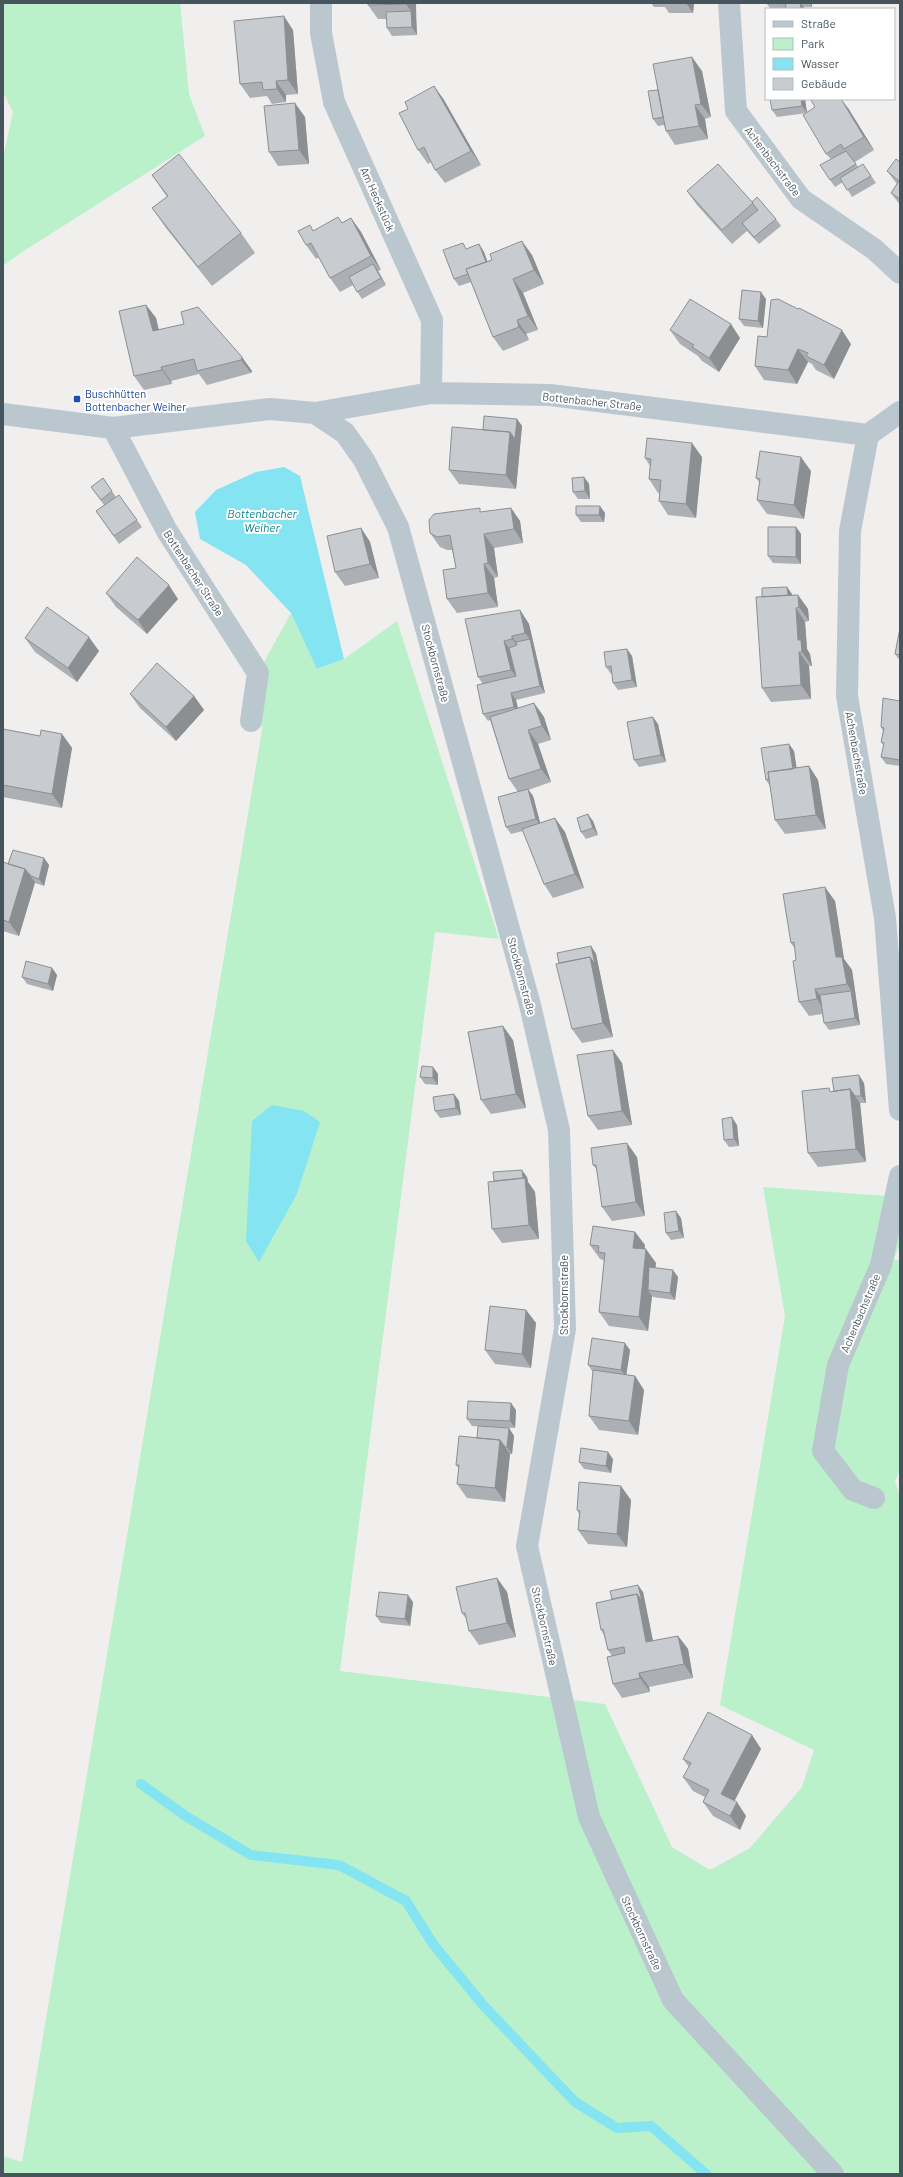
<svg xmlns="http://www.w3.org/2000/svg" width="903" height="2177" font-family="Barlow,sans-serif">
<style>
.green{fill:#baf1ca}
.water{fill:#84e4f1}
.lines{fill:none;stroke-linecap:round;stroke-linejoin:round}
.stream{stroke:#84e4f1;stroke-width:10}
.minor{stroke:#bbc7ce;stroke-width:22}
.wall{fill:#acafb4}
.shaded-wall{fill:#8c8f92}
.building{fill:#c8ccd1;stroke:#8c8f92}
.transit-dot{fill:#1a4fb4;stroke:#fff;stroke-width:1.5}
.labels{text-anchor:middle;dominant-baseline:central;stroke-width:4;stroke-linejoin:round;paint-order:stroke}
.street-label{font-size:11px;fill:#45545d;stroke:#fff}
.transit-label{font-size:11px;fill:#164399;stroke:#fff;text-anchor:start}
.water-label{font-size:12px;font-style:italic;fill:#078091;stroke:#fff}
</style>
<rect width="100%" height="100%" fill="#f1eeee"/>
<path class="green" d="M3,3H180L189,94L205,136L19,254L3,266V158L13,112L3,92Z
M291,613L318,669L344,659L397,621L499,939L435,932L340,1671L605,1704L672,1847L710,1870L750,1848L802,1787L814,1750L720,1705L785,1316L763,1187L900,1197V1244L894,1259L900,1260V1471L895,1481L900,1496V2174H3V2156L22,2162L262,730L258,673Z"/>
<path class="water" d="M284,467L300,476L344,659L317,669L291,613L246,565L200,539L195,512L216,490L256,472Z
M272,1105L304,1111L320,1122L297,1194L259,1262L246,1241L252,1121Z"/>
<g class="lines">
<path class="stream" d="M141,1784L187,1817L251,1855L339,1865L406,1901L433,1944L483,2005L575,2102L617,2128L651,2126L706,2174"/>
<path class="minor" d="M321,3V33L334,102L432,320L431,393
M729,3L736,111L801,199L874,249L900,273
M900,412L868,435L850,531L847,696L885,918L900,1110
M315,413L431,393L550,395L868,435
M3,414L113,428L270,409L315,413L345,433L364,460L398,527L530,1005L559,1130L565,1329L527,1546L589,1817L673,2000L833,2174
M113,428L167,531L258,673L251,721
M874,1498L853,1490L823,1451L838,1365L881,1265L900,1176"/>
</g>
<path class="wall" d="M416,3L417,35L392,36L387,28V19H378L368,5Z
M651,3H694L693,13H669L665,7H654Z
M766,3H812V7H804L805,9L786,8H770Z
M293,30L298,94L286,95V102L272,104L267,96L250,98L240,84Z
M702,71L711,117L705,119L708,139L675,145L666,131L664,125L658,126L653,119L658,90Z
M434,86L444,100L481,165L445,183L435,170L431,162L428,164L418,150L408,109Z
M805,99L807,113L777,117L772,110Z
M848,108L874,150L855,162L858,167L868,171L876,183L852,197L843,182L835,187L830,180L831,159L826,154Z
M305,117L309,164L278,166L269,152Z
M900,162V205L891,193L897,184L887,171Z
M152,175L241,233L255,253L212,286L166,228L152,208L167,197Z
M687,191L752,202L776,219L781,226L759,244L747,231L732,244L697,205Z
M351,218L361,232L381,270L378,271L386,285L362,299L353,285L340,292L330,278L319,257L316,259L306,245L314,230L342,223Z
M479,244L484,252L487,261L532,255L544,284L523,293L538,330L526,334L529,340L503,351L493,337L471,282L459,286L454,279L468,249Z
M766,299L763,328L744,326L739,319Z
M146,305L156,318L159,330L184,324L198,307L252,371L251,373L207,385L199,374L171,381L172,384L144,390L134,376Z
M670,330L740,338L719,372L702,361L698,356L680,344Z
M758,336L851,344L834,379L816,370L812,364L808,362L797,384L764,380L755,366Z
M517,419L522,426L516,489L459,484L449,470L483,430Z
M702,457L696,518L668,515L659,501L660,493H658L649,479L650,466L645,458Z
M811,471L804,519L767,514L757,500L760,483L756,478Z
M584,477L589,484L590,499H578L573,492Z
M103,478L116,497L137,520L142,527L119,544L96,511L104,505L91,487Z
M511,508L520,521L523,543L494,548L498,577L494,578L498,607L457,613L447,599L456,568L452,550H447L440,547L430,533L482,512Z
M605,513L604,522H581L576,515Z
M796,527L801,534V564L773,563L768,556Z
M361,528L370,542L379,578L345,586L335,572Z
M787,587L792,595H798L808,609L809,621L805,622L807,649L810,654L812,666H809L811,699L771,702L762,688V597Z
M106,593L178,599L147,634L116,607Z
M520,610L529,624L545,693L516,700L518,708L534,703L544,717L551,740L538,744L551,782L528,790L533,796L540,823L565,832L584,888L553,898L544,884L523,831L511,834L506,827L518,792L509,779L490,720L488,721L483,714V684L478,677Z
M900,628V661L895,654Z
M25,638L99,651L77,682L35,652Z
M632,656L637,687L618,690L613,683L612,674H611L606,667Z
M130,694L194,696L204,710L176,741L140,708Z
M900,701V766L886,764L881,757L884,746L881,742L883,731L881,727Z
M658,724L666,762L639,767L634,760Z
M3,729L40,736L62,734L72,748L62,808L3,797Z
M789,744L794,751L796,768L809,766L818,780L826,829L785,834L775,820L770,786L766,780Z
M593,821L598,835L586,839L581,832Z
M44,858L49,865L44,886L35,883L19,936L3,931V862L8,864Z
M835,901L844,959L852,970L860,1025L829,1030L824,1023L822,1014L809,1016L799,1002L796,960L795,949L791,943Z
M591,946L596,954L613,1037L582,1043L572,1029Z
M52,968L57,975L53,991L27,984L22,977Z
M513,1040L526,1108L491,1114L481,1100Z
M622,1063L632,1125L598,1130L588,1116Z
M433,1067L438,1074V1085L425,1084L420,1077Z
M864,1083L866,1103H860L866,1162L818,1167L808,1153L832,1091Z
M454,1094L459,1101L461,1115L440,1118L435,1111Z
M737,1125L739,1146L729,1147L724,1140Z
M637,1157L645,1216L612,1221L602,1207L597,1170L593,1165Z
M527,1177L528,1182L535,1192L539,1239L502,1243L492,1229Z
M681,1218L684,1238L671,1240L666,1233Z
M635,1232L645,1245V1249L656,1263L655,1268L678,1277L675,1300L653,1297L652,1296L648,1331L609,1326L599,1312L604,1261L603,1260L600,1259L590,1245Z
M526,1310L536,1323L531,1368L495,1364L485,1350Z
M630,1350L626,1375L635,1376L644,1390L638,1435L599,1430L589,1416L593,1372L588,1365Z
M516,1410L515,1428L472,1426L467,1419Z
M509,1428L514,1436L512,1454H510L505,1502L467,1498L457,1484L459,1469L456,1465L477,1438Z
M613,1459L611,1473L584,1469L579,1462Z
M631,1500L627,1547L588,1544L578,1530L579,1514L577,1510Z
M497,1578L507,1592L516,1637L479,1645L469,1631L467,1620L462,1613Z
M643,1592L653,1641L678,1636L688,1649L693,1678L649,1687L650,1692L622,1698L613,1684L612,1656L608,1650L604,1635L601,1630Z
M413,1602L410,1626L381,1623L376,1616Z
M752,1735L761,1749L734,1801L746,1816L740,1830L713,1816L703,1802L705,1797L693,1791L683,1777L689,1767L683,1759Z"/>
<path class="shaded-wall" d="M406,3H416V18L406,4Z
M686,3H694L693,13Z
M800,3H801L805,9H801Z
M810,3H812V7Z
M411,11L416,18L417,35L412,27Z
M284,16L293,30L298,94L288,80Z
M692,57L702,71L711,117L701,104Z
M276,81L286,95V102L277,89Z
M434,86L444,100L481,165L471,151Z
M801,99H805L807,113L802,106Z
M841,99L848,108L874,150L864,137Z
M295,103L305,117L309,164L299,150Z
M695,105L705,119L708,139L699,126Z
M351,218L361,232L381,270L371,256Z
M522,241L532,255L544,284L534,270Z
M479,244L484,252L493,277L488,270Z
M373,264L378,271L386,285L381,278Z
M513,279L523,293L538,330L528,316Z
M761,292L766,299L763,328L758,321Z
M146,305L156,318L162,345L153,331Z
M517,320L526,334L529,340L519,327Z
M731,324L740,338L719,372L709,358Z
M842,330L851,344L834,379L824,365Z
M798,349L808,362L797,384L788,370Z
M242,357L252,371L251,373L241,360Z
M161,367L171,381L172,384L162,370Z
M517,419L522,426L516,489L506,475L510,432Z
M692,443L702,457L696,518L686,504Z
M801,457L811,471L804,519L794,505Z
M584,477L589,484L590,499L585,491Z
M600,506L605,513L604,522L599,515Z
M511,508L520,521L523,543L514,529Z
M796,527L801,534V564L796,557Z
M361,528L370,542L379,578L370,564Z
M484,534L494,548L498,577L488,563Z
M484,564L494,578L498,607L488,593Z
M169,585L178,599L147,634L138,620Z
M787,587L792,594L793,610L788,603Z
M798,595L808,609L809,621L799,607Z
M796,608L805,622L807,649L810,654L812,666L802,652L798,640Z
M520,610L529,624L545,693L540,686L530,639L525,633Z
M512,636L521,650L522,652L512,639Z
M89,637L99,651L77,682L68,668Z
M504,641L514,655L521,683L511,670Z
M627,649L632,656L637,687L632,680Z
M799,652L809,666L811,699L801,685Z
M511,693L516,700L519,714L514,707Z
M194,696L204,710L176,741L166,727Z
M534,703L544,717L551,740L542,726Z
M653,717L658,724L666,762L661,755Z
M528,730L538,744L551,782L541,769Z
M62,734L72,748L62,808L52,794Z
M789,744L794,751L799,783L794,776Z
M809,766L818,780L826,829L816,815Z
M528,789L533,796L541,826L536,819Z
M588,814L593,821L598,835L593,828Z
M555,818L565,832L584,888L575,874Z
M44,858L49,865L44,886L39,879Z
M25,869L35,882L19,936L9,922Z
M825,887L835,901L844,959L852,970L856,998L847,984L836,957Z
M591,946L596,954L613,1037L603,1023L590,957Z
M52,968L57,975L53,991L48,984Z
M815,989L825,1002L826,1013L817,999Z
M851,991L856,998L860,1025L855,1018Z
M503,1026L513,1040L526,1108L516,1094Z
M613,1050L622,1063L632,1125L622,1111Z
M433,1067L438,1074V1085L433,1078Z
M859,1075L864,1083L866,1103L861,1096Z
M850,1089L860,1103L866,1162L856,1149Z
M454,1094L459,1101L461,1115L456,1108Z
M732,1117L737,1125L739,1146L734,1139Z
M627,1143L637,1157L645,1216L636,1202Z
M522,1170L527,1177L528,1182L535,1192L539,1239L529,1225Z
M676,1211L681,1218L684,1238L679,1231Z
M635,1232L645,1245L643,1262L633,1248Z
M646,1249L656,1263L653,1290H648L652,1296L648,1331L639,1317Z
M673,1270L678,1277L675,1300L670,1293Z
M526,1310L536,1323L531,1368L522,1354Z
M625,1343L630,1350L626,1377L621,1370Z
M635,1376L644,1390L638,1435L629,1421Z
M511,1403L516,1410L515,1428L510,1421Z
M509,1428L514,1436L512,1454L507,1447Z
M500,1440L510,1454L505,1502L495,1488Z
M608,1452L613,1459L611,1473L606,1466Z
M621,1486L631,1500L627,1547L617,1534Z
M497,1578L507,1592L516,1637L507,1623Z
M638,1585L643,1592L656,1656L646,1642L637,1594Z
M408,1595L413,1602L410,1626L405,1619Z
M678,1636L688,1649L693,1678L684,1664Z
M639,1673L649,1687L650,1692L640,1678Z
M752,1735L761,1749L731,1808L721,1794Z
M737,1802L746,1816L740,1830L730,1816Z"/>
<path class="building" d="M368,3H406V4L368,5Z
M792,3H800L801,9H786L785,4Z
M411,11L412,27L387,28L386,12Z
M284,16L288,80L276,81L277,89L263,90L262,82L240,84L234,21Z
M692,57L701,104L695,105L699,126L666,131L653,64Z
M434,86L471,151L435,170L424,147L418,150L399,113L408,109L405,102Z
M658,90L663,117L653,119L648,91Z
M770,99H801L802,106L772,110Z
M812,99H841L864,137L844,149L841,144L826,154L803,115L815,107L811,100Z
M295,103L299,150L269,152L264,106Z
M846,151L856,164L830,180L820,165Z
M179,154L241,233L198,267L152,208L168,196L152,175Z
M896,159L900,162V199L891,193L899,181L887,171Z
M718,164L753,203L722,230L687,191Z
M863,164L871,176L847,190L840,178Z
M757,197L776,219L754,237L742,223L758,210L753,204V203L752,202Z
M338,217L342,223L351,218L371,256L330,278L311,243L306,245L298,231L310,225L313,231Z
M522,241L534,270L513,279L528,316L517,320L519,327L493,337L466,269L492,260L490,254Z
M463,243L466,249L479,244L486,262L466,269L468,274L454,279L443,250Z
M373,264L381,278L357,292L349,277Z
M742,290L761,292L758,321L739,319Z
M690,299L731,324L709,358L692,347L694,345L670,330Z
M778,299L798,309L799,308L842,330L824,365L806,356L808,353L798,349L788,370L755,366L758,336L767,337L771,300Z
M146,305L153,331L184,324L181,312L198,307L242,357L241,360L197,371L194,359L161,367L162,370L134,376L119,311Z
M484,416L517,419L515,439L510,432L483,430Z
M452,427L510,432L506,475L449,470Z
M647,438L692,443L686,504L659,501L661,480L649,479L651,459L645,458Z
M760,451L801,457L794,505L757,500L760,479L756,478Z
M584,477L585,491L573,492L572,478Z
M103,478L112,491L101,500L91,487Z
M119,495L137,520L114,536L96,511Z
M576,506H600L599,515H576Z
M480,508V512L511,508L514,529L484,534L488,563L484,564L488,593L447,599L443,570L456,568L450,535L437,537L430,533L429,520L434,514Z
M768,527H796V557L768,556Z
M361,528L370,564L335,572L327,536Z
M137,557L169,585L138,620L106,593Z
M787,587L788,595L762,597V588Z
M798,595L799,607L796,608L798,640H801L802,652H799L801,685L762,688L756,597Z
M47,607L89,637L68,668L25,638Z
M520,610L525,633L512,636V639L504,641L511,670L478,677L465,619Z
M900,628V655L895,654Z
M530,639L540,686L511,693L514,707L483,714L477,685L516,676L509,648L517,645L516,642Z
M627,649L632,680L613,683L611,666L606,667L604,652Z
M157,663L194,696L166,727L130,694Z
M883,698L900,701V760L881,757L884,743L881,742L884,728L881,727Z
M534,703L542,726L528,730L541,769L509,779L490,717Z
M653,717L661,755L634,760L627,722Z
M3,729L40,736L41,730L62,734L52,794L3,785Z
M789,744L793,769L768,772L769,779L766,780L761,748Z
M809,766L816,815L775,820L768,772Z
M528,789L536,819L506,827L498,797Z
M588,814L593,828L581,832L577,818Z
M555,818L575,874L544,884L522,829Z
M13,850L44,858L39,879L31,876L25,869L8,864Z
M3,862L25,869L9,922L3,920Z
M825,887L836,957H842L847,984L815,989L817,999L799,1002L793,961L796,960L794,942L791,943L783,894Z
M591,946L595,964L590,957L559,963L557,953Z
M590,957L603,1023L572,1029L556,964Z
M26,961L52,968L48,984L22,977Z
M851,991L855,1018L824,1023L820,995Z
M503,1026L516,1094L481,1100L468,1032Z
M613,1050L622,1111L588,1116L577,1055Z
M422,1066L433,1067V1078L420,1077Z
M859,1075L861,1096H855L850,1089L834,1091L832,1078Z
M829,1088L830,1092L850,1089L856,1149L808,1153L802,1091Z
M454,1094L456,1108L435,1111L433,1097Z
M732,1117L734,1139L724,1140L722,1119Z
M627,1143L636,1202L602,1207L596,1165H593L591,1148Z
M522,1170L523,1178L494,1181L493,1172Z
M525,1178L529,1225L492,1229L488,1182Z
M676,1211L679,1231L666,1233L664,1213Z
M593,1226L635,1232L633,1248L646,1249L639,1317L599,1312L605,1253L598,1252L599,1246L590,1245Z
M649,1267L673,1270L670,1293L648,1290Z
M490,1306L526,1310L522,1354L485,1350Z
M592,1338L625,1343L621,1370L588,1365Z
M593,1370L635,1376L629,1421L589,1416Z
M468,1401L511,1403L510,1421L467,1419Z
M478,1426L509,1428L507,1447H505L500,1440L477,1438Z
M459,1436L500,1440L495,1488L457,1484L459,1465H456Z
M581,1448L608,1452L606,1466L579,1462Z
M579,1482L621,1486L617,1534L578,1530L580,1511L577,1510Z
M497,1578L507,1623L469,1631L465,1613H462L456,1587Z
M638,1585L642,1601L637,1594L612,1599L610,1591Z
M379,1592L408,1595L405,1619L376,1616Z
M637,1594L646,1642L678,1636L684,1664L639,1673L640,1678L613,1684L607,1657L625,1653L624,1647L608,1650L603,1629L601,1630L596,1603Z
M708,1712L752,1735L721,1794L737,1802L730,1816L703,1802L709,1790L683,1777L691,1763L683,1759Z"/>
<rect class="transit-dot" x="73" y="395" width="8" height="8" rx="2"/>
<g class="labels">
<g class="street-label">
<text transform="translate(773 161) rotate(53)">Achenbachstraße</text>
<text transform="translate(378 199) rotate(66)">Am Heckstück</text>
<text transform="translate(592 401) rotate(6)">Bottenbacher Straße</text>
<text transform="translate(194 573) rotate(57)">Bottenbacher Straße</text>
<text transform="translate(436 663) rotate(75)">Stockbornstraße</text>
<text transform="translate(857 753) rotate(80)">Achenbachstraße</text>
<text transform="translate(522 976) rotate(75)">Stockbornstraße</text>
<text transform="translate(563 1295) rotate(-90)">Stockbornstraße</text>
<text transform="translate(860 1313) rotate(-67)">Achenbachstraße</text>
<text transform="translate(545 1626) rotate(77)">Stockbornstraße</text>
<text transform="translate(642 1933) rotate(65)">Stockbornstraße</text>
</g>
<g class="transit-label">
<text x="85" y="393">Buschhütten<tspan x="85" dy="13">Bottenbacher Weiher</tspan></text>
</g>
<g class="water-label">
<text x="262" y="513">Bottenbacher<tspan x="262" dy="14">Weiher</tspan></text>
</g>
</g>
<rect width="903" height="2177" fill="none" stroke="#45545d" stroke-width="8"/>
<rect x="765" y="8" width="130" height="92" fill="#ffffff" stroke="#b5bbbe"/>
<rect x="773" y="21" width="20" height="6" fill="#bbc7ce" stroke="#b5bbbe"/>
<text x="801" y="28" font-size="12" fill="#45545d">Straße</text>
<rect x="773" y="38" width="20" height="12" fill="#baf1ca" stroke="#b5bbbe"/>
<text x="801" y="48" font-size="12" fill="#45545d">Park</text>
<rect x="773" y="58" width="20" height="12" fill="#84e4f1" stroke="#b5bbbe"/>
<text x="801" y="68" font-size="12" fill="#45545d">Wasser</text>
<rect x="773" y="78" width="20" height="12" fill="#c8ccd1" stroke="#b5bbbe"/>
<text x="801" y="88" font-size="12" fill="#45545d">Gebäude</text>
</svg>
